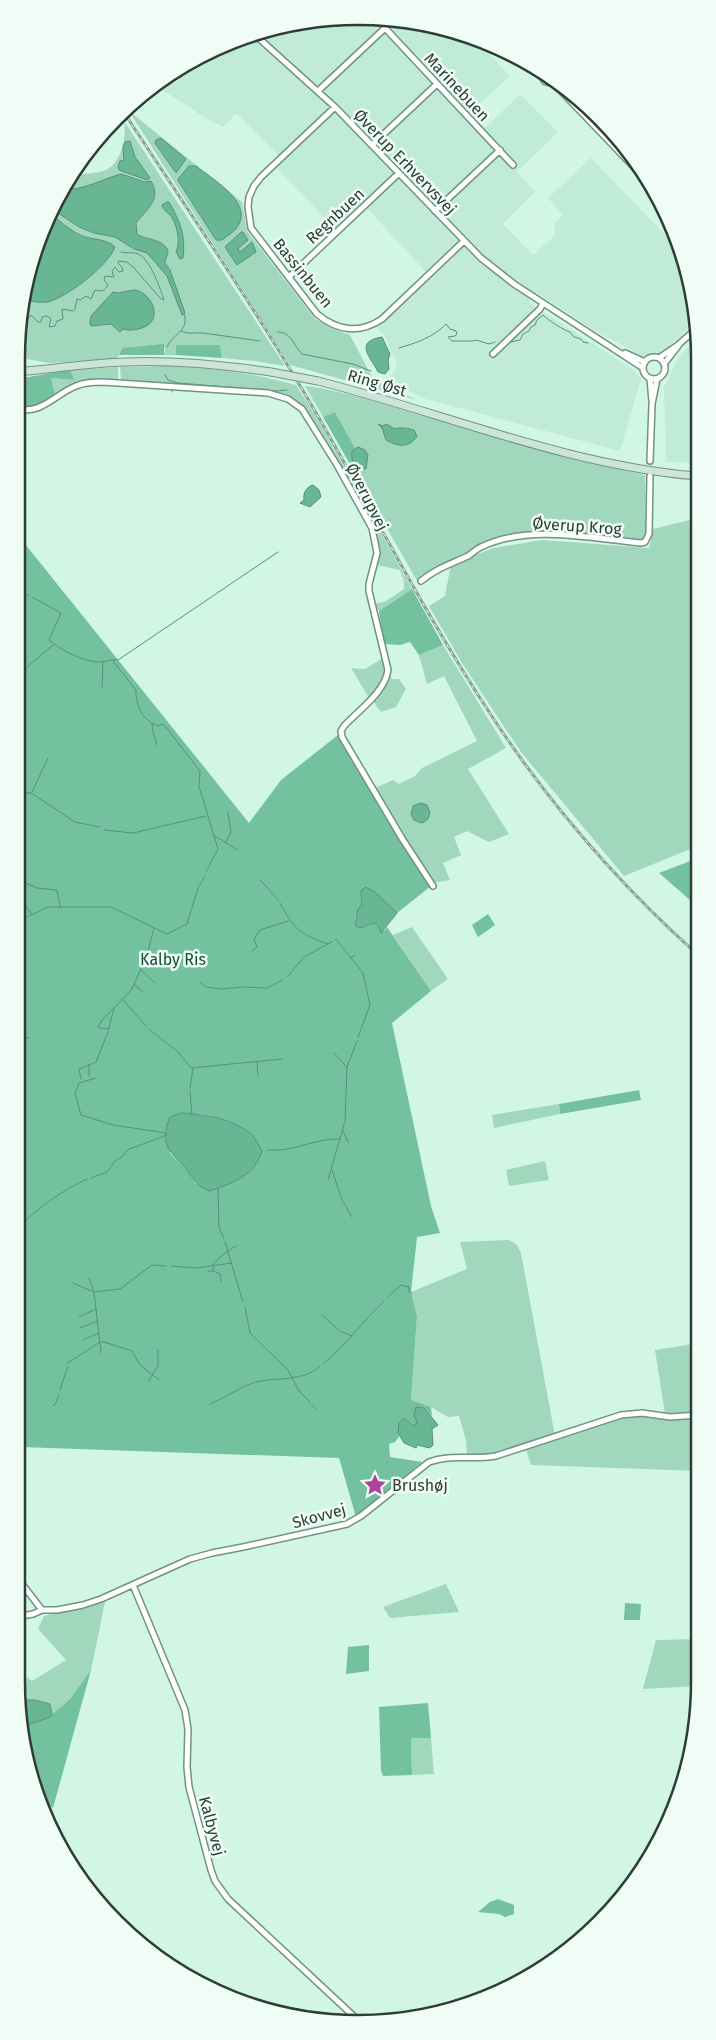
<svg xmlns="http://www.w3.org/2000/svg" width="716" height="2040" font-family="'Fira Sans',sans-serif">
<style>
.built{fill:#c0ecd7}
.green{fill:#a1d8bd;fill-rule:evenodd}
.forest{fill:#73c19e;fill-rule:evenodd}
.water{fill:#68b694;stroke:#579278}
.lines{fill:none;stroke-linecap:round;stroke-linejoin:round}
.stream{stroke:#579278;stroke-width:1}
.minor-casing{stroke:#719383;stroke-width:8}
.tertiary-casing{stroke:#719383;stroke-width:9}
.secondary-casing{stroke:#719383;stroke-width:9}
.minor{stroke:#fff;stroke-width:5}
.tertiary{stroke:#fff;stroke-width:6}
.secondary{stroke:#cce4da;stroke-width:7}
.rail-casing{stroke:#87a295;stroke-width:3}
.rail{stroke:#effdf6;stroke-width:1;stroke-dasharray:4;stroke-linecap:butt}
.secondary-bridge-casing{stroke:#719383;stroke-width:9;stroke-linecap:butt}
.secondary-bridge{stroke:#cce4da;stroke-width:7}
.labels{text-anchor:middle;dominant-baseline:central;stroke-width:5;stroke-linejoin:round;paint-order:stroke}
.street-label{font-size:16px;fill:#2e3d36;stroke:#effdf6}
.park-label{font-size:16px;fill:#0d4e37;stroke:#effdf6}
.poi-label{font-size:16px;fill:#2e3d36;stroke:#effdf6;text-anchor:start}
.rim{fill:none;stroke:#2e3d36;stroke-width:2.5}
</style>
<rect width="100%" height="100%" fill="#d1f6e4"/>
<path class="built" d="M380,17L446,28L476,40L510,76L470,113L485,128L520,94L558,132L517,172L535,192L503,224L533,255L554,236L555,223L563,215L548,198L591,158L677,247L697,313V320L663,352L642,356L592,329L536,292L528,302L632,369L641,379L620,451L422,398L389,380L397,365L386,338L372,322L381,316L426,272L367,208L340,234L276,167L283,160L236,113L224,127L207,119L155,85L187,62L248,34L313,19Z
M697,337V463L666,462L664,387L678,358Z"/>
<path class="green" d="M129,111L242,202L247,231L315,319L333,329L350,335L373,379L417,400L290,365ZM241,233L248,240L238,249L240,252L238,265L225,247Z
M124,121L285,366L254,361L222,358L220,345H176V355H164L165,348H122L117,359L49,363L16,357L28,270L51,207L71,175C81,174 93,174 103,171C121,166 127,137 124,121Z
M168,366C212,368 254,373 296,385L316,416L412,589L379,611L375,604L386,601L404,589V581L400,570L377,565L379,550L374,528L309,414L296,400L278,393L121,380L120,367Z
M118,367V381C92,380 78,380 55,395L51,378L73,380L70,370Z
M305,386L321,388L364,398L575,460L645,475L646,537L640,541L551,533L517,534L479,547L419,584L355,473V448L335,412L323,417Z
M690,520L697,522L698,846L624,876L521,752L462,663L429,606L445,596L451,564L494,548L542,540L649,548L653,529Z
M443,645L506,748L468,769L509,834L489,842L467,831L454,837L461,855L443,863L450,880L433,883L373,789L393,780L399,784L415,776L422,768L477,741L444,676L427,684L419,655Z
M383,658C389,678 381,684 369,698L351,668L365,669Z
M390,676L392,679H399L406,689L396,707L381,712L372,700L382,690Z
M412,927L448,979L431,991L393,935Z
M559,1104L560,1114L494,1128L492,1115Z
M545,1161L549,1180L509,1186L506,1170Z
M509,1240L517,1245L521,1253L555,1436L493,1455L467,1457L466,1440L459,1416L448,1417L431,1407L411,1400L417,1316L411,1292L467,1269L460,1242Z
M699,1343V1411L671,1415L665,1414L655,1350Z
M632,1414L699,1416V1471L531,1465L526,1449Z
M446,1584L459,1612L390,1618L383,1607Z
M105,1602L91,1670L70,1699L52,1715L50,1704L35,1700L23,1702L22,1674L32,1681L66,1660L38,1629L44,1616Z
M700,1639L699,1686L643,1689L656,1640Z
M411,1738H431L434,1774L412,1775Z"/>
<path class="forest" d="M164,344V355H119L122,348Z
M176,345H220L222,358L176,355Z
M70,370L74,380L51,378L55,395C41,406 34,409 16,406V379Z
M335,412L355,448L351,454L355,466V473L323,417Z
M17,534L249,823L281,780L338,735L431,886L397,913L375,892L361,891L362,905L358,909L355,920L365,927L374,923L384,931L387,927L431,991L392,1023L431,1206L440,1233L417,1237L411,1292L417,1316L411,1400L431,1407L432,1416L424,1408L414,1413L417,1423L413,1426L406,1418L398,1433L399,1437L395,1442L389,1444L390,1457L422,1462L356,1517L339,1458L21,1447ZM183,1113L207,1115L231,1122L196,1184L189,1173L170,1153V1117Z
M412,589L443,645L419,655L410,642L400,645L384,644L379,611Z
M698,858V907L659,873Z
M488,914L495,925L478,937L472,925Z
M639,1090L641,1100L560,1114L559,1104Z
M625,1603L641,1604L640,1620H624Z
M369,1645V1671L346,1674L348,1647Z
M91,1670L53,1808L38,1797L23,1748V1726L48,1718L70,1699Z
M428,1703L431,1738H411L412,1775L383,1776L381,1770L379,1707Z
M498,1899L514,1905V1914L505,1917L499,1914L478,1912L490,1902Z"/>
<path class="water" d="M161,138L186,159L176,173L155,143L156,140Z
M130,141L135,157L150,178L147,180L119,170L118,167L120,161L124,160L123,147L125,142Z
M189,166H196C211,178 251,201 239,224C236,231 227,236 222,240H216L179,182L178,179Z
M121,174L145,182L151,181C162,199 147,209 136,223L137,234C145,240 166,239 168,252C168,255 165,259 165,263L170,270L185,313L182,315L167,276L147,253L134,249L115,237L94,233L79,227L58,213L54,202L63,189C83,191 102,179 121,174Z
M167,202H169C180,221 186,236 183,258L180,259L176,252C181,242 177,223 170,215C166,211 163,210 162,205Z
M50,212C58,220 67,228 78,234C90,241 105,237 115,247C108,266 69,295 51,301C43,304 32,301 24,300L28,270Z
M241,232H243L248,240L238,249L240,252L252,242L256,252L237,265L225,247Z
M133,290C150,290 166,320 142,328C135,330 130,331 123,329L120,332L111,324L91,326L90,323L91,316L113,292L118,293Z
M382,337L390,354L388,360L389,369L385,374L378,372C371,357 353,342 382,337Z
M378,424L383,426L386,424L395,429C400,427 408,428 414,430L417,436C409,449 397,446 386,440L382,428Z
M358,447L365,450L368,455L366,469C356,470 350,460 352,451Z
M313,485L319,490L321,497L310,507L300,503L304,500C303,493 306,487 313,485Z
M420,803L427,805L430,812L428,819L422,823L414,820L411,814L413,806Z
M365,887L375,892L397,913L381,933L379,927L374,923L360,928L355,925L358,909L362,905L361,891Z
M182,1113C206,1115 233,1118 252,1135C256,1139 259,1146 262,1151C255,1176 231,1184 209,1191C197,1185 196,1183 189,1173C172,1151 158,1148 170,1117Z
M416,1407L424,1408L438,1425L432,1429L433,1445L430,1448L417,1445L416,1448L404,1443L398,1433L399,1423L405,1418L413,1426L417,1423L414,1413Z
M25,1700H35L50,1704L52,1715L48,1718L23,1726V1702Z"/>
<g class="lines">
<path class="stream" d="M21,324L25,323L31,315L38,322H41L42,317L47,316L51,319L49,327L55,326L57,321L63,319L62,309L73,311L75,309L77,299L80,300L86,296L91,299L95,290C101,292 105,291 108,285L104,280L105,276L114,277L112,271L115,267L119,272L123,271L122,267L118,263L119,261L127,262L134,268L160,298L164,300C161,290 150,260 140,255C135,251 127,254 121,252
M181,331L187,333H203L260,341
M277,332C291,331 293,345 302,354L353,364L371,371
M511,342L520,340L523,334L529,331L531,327L535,325L537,320L543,315C548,320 565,331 570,332L574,337L581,339L583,342L588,343
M167,347C172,334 190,331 184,314
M399,348C416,343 434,337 446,324L450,329L456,331L457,334L455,336L448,337L452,341H473L476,340L489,344L495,342
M165,375L168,380L178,383L276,391L287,390
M172,392L173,390
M17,589L29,596
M32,597L61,613L49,640C60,650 84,662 99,662C106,662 112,659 118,660L278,552
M113,661L136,690C135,705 143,721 158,726L162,724L165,726L200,771L199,786L218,849L206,872
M27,667L53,645
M18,682L24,670
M102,687L103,662
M152,724L153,732L157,745
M18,792L31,793L75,822L100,827
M32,792L48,758
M104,830L133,833L206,816
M213,835L238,850
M226,842L231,832L228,812
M19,880L37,888L57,890L60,907
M260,880L266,886L278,900
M19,898L32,914
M280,903C294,929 299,934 328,944
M19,921L48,907H111L167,934L187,924L198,888L205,876
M335,940L336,939L351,958L355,955
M148,951L154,928
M252,951L257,947L254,940L260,930L288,921
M351,958L363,973L370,1005L358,1037
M141,970L155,983
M19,971C26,954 23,939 23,921
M287,977L304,957L332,942
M200,982L206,987L222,989L242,987L267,988L283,980
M134,984L143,992
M123,1000L146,1026
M109,1028L104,1029L98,1027L102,1020L114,1008
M149,1029L178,1052L191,1068L282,1059
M19,1034L29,1038
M334,1053L347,1067
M257,1062L258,1076
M89,1076V1065
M96,1078L79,1083L75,1093L81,1115L113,1125L166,1133
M81,1079L79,1069L96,1062L108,1032L114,1008L132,989L147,955
M190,1088L193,1068
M190,1091L192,1115
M20,1099L24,1096L22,1085
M343,1131L348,1142
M267,1150C292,1153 314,1138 340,1139
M332,1170L342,1200L352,1217
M91,1178L107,1172L115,1161L123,1156L127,1150L167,1135
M328,1180L345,1121L347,1067L357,1041
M218,1188L219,1228L224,1239
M20,1226C36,1209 66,1188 87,1179
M225,1242L243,1302
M212,1265L226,1252L236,1246
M171,1266L196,1268L232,1263
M208,1271H213L214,1267
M213,1271L220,1274L221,1282
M89,1278L94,1292L101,1353
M73,1283L94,1292L120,1289L152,1265L166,1266
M388,1297L401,1285L409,1287V1292L412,1293
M245,1307L250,1333L288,1370L299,1391L310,1402
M322,1315L340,1331L352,1336
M79,1317L96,1309
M80,1328L98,1321
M83,1340L99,1333
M68,1363L100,1342H104L132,1351L140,1365L159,1380
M323,1364C346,1345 363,1321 384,1301
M21,1368H22
M148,1382L158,1366V1350
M60,1390L68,1366
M210,1404C225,1398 240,1387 256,1382C277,1377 304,1382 320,1366
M53,1405H55L59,1394
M312,1405L316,1409"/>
<defs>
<path id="minor" d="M253,33L335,107L481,258L514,284L643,368
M318,91L385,28L513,165
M335,107L261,177L254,186L249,197L248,207L251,228L317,314C337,331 360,334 382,319L464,241
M372,145L437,84
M435,211L500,150
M289,277L399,173
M625,353L645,362
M493,354L540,309L543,303
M643 368a11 11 0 1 1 22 0a11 11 0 1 1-22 0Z
M659,358L678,345L697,328
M664,364L678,346
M650,379L652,401
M16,408C41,416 55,394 76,386C85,382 94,382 103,382L268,393L288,399L302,409L337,465L372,528L377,553L369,584V591L388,670C385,692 359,710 344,726L341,731L342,737L403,840L433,886
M650,461L652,404L657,379
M421,581C437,568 451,564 468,556C473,553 476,549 481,547C528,524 590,538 641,543L645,542L649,534L650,476
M22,1584L42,1610
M133,1585L185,1710L188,1729L187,1767L189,1787L211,1870L215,1881L228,1899L360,2022
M22,1616L33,1614L42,1610H57L83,1605L101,1599L190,1559L212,1553L243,1547L347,1524L361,1516L429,1462C450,1454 473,1460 496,1456L621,1415L642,1413L670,1417L699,1415"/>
<path id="tertiary" d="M541,72L545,81L554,83
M554,83L645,178"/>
<path id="secondary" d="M16,372C53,369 89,363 126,362C175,360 223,365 271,372
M318,381C444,413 566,465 697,476"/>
</defs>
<use href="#minor" class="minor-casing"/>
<use href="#tertiary" class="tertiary-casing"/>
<use href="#secondary" class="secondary-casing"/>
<use href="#minor" class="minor"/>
<use href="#tertiary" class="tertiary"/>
<use href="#secondary" class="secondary"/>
<defs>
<path id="rail" d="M123,111C188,210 255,308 315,411C374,513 428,620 493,718C551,806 620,885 698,955"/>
</defs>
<use href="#rail" class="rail-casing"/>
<use href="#rail" class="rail"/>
<defs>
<path id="secondary-bridge" d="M271,372L318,381"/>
</defs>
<use href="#secondary-bridge" class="secondary-bridge-casing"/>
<use href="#secondary-bridge" class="secondary-bridge"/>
</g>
<defs>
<symbol id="sight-bare" viewBox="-9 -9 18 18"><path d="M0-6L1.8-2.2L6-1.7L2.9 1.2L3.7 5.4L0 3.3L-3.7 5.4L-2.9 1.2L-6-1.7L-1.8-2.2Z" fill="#af419f" stroke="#effdf6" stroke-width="2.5" paint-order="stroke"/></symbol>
</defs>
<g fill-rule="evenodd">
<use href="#sight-bare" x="359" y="1469" width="32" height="32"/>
</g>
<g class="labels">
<g class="street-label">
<text transform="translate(457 87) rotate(47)">Marinebuen</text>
<text transform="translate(405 162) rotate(46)">Øverup Erhvervsvej</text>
<text transform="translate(335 216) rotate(-43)">Regnbuen</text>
<text transform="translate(303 273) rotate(51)">Bassinbuen</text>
<text transform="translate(377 383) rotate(16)">Ring Øst</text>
<text transform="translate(367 497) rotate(63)">Øverupvej</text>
<text transform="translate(577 526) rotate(4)">Øverup Krog</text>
<text transform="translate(319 1516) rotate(-15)">Skovvej</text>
<text transform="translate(212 1826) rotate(75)">Kalbyvej</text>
</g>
<g class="park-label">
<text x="173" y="959">Kalby Ris</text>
</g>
<g class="poi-label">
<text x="392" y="1485">Brushøj</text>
</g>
</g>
<path d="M0 0H716V2040H0ZM358 25H358A333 333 0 0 1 691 358V1682A333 333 0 0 1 358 2015H358A333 333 0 0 1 25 1682V358A333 333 0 0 1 358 25Z" fill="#effdf6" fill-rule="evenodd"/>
<path class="rim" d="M358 25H358A333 333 0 0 1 691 358V1682A333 333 0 0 1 358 2015H358A333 333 0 0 1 25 1682V358A333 333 0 0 1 358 25Z"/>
</svg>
